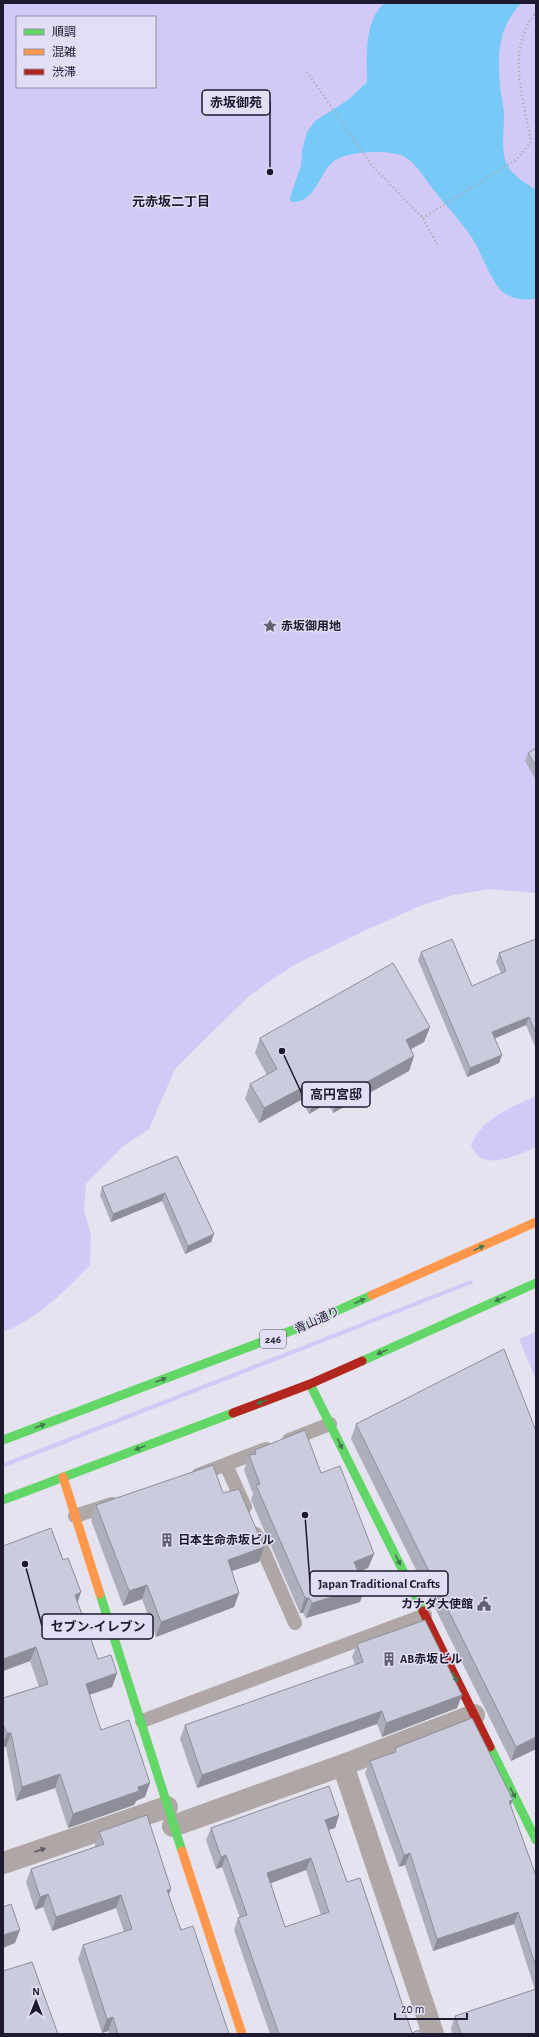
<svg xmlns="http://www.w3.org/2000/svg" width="539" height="2037" font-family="'Alegreya Sans','Noto Sans JP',sans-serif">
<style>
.green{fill:#d3c9f7;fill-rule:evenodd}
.water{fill:#77c9f7}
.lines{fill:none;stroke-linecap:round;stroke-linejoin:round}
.path{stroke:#aaa6a8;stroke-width:2.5;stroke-dasharray:1 3;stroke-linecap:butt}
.lane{stroke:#aea7a6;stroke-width:14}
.street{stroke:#aea7a6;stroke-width:22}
.fast{stroke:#63d668;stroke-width:9}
.slow{stroke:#ff974d;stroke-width:9}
.jam{stroke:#b3261e;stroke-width:9}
.wall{fill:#aeafbd;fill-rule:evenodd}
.shaded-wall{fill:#8d8e9a}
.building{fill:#cacbdc;stroke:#8d8e9a;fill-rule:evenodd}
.oneway{fill:#41784c}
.oneway2{fill:#5f5965}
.labels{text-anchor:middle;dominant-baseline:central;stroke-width:3;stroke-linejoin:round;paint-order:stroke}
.shield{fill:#e2def5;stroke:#5a546a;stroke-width:1}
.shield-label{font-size:11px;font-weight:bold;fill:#1f192f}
.poi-label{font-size:12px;font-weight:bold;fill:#1f192f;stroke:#e2def5;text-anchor:start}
.street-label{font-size:12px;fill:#1f192f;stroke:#e2def5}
.neighbourhood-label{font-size:13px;font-weight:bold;fill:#1f192f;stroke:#e2def5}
.leader{fill:none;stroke:#1f192f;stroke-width:1.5}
.callout-dot{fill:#1f192f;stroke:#e2def5;stroke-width:1.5}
.callout{fill:#e2def5;stroke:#1f192f;stroke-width:1.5}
.callout-label{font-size:13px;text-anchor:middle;font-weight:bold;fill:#1f192f}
</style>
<rect width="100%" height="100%" fill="#e6e3f0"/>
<path class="green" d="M3,3H536V893L490,889L454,895L420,906L364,931L296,964L273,979L248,997L175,1069L149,1129L122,1147L86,1184L84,1211L91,1234L90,1265C65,1291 38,1319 3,1332ZM17,17H155V87H17Z
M536,1096V1147C516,1156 481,1173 471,1145C483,1117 510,1108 536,1096Z
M471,1280L474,1283L3,1468V1463Z
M536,1332V1380L519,1339Z"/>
<path class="water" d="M384,3H521C496,31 497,59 501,94C502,101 504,108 504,115C504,132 500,151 508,166C514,177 526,183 536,190V298C525,301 515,300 504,293C494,287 481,253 474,241C462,222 446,206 433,189C425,179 416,163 405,157C391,149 347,151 334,161C319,172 316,204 291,202L290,197L301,166L302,151L307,132L315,121L348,100L367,82C367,57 364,22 384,3Z"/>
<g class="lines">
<path class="path" d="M307,72L373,167L423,218L437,244
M423,218L517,159L531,142C524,98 505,51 536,12"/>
<path class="lane" d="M289,1440L330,1424
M226,1465L245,1507
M198,1475L266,1449
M75,1516L112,1504
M256,1534L295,1623
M142,1721L425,1615"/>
<path class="street" d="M343,1765L433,2034
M173,1826L343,1765L474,1715
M3,1863L167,1807"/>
<path class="fast" d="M362,1361L536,1283
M310,1384L423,1611
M3,1440L301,1327L372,1295
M3,1500L233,1413
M100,1594L182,1851
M490,1747L536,1840"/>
<path class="slow" d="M372,1295L536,1222
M63,1477L100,1594
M182,1851L242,2034"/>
<path class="jam" d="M233,1413L310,1384L362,1361
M423,1611L490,1747"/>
</g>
<path class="wall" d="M536,748V780L525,761L528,753Z
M536,939V1049L526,1025L494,1038L502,1055L499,1063L467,1077L418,960L421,952L472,986L501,973L496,962L499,953Z
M430,1027L424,1042L411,1049L414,1056L409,1071L333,1113L328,1103L309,1114L301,1100L259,1123L245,1099L250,1084L267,1075L255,1053L260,1038Z
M177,1156L214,1234L211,1242L185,1254L162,1201L111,1222L100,1195L102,1187Z
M356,1424L536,1749L511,1761L351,1439Z
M255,1450L321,1473L374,1554L368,1568L359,1572L365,1587L360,1602L306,1618L303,1613H300L251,1500L253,1494L244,1470L249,1455L253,1454Z
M223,1493L259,1562L232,1571L239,1593L234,1607L156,1637L142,1599L123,1606L91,1520L96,1505Z
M77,1602L98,1659L117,1673L112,1687L89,1695L101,1730L145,1797L136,1801L134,1805L68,1828L55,1788L16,1801L6,1747H3V1698L39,1687L30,1661L3,1671Z
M357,1644L462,1695L457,1708L382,1737L377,1724L197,1788L180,1739L185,1725L355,1665L352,1657Z
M395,1748L513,1800L510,1806L536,1876V2034H452L451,2028L455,2016L535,1990L514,1924L433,1951L405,1865L399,1867L365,1773L370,1761L393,1753Z
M339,1815L335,1828L329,1830L347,1882L412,2033L421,2034H270L234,1930L238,1918H240L222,1867L216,1869L206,1840L211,1828ZM306,1870L321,1915L285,1927L271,1883Z
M99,1832L169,1895L181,1930L229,2034H109L108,2031L102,2033L78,1959L83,1945L124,1932L116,1908L52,1931L43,1907L35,1910L26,1882L31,1869L95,1847V1845Z"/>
<path class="shaded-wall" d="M529,1017L526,1025L489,1041L492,1032Z
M430,1027L424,1042L400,1055L406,1040Z
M502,1055L499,1063L467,1077L470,1068Z
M414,1056L409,1071L333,1113L338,1098Z
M307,1085L301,1100L259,1123L264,1108Z
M333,1088L328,1103L309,1114L315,1099Z
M165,1193L162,1201L111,1222L113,1214Z
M214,1234L211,1242L185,1254L188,1246Z
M264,1547L259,1562L223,1574L228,1560Z
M374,1554L368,1568L349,1576L354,1562Z
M147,1585L142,1599L123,1606L129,1591Z
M365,1587L360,1602L306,1618L312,1603Z
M81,1592L76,1607L75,1595Z
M239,1593L234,1607L156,1637L161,1622Z
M305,1598H309L303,1613H300Z
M36,1647L30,1661L3,1671V1659Z
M117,1673L112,1687L80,1698L86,1684Z
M462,1695L457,1708L382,1737L386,1723Z
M382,1711L377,1724L197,1788L202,1775Z
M7,1733H11L6,1747H3V1744Z
M536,1737V1749L511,1761L516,1747Z
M60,1774L55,1788L16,1801L22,1787Z
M150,1783L145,1797L136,1801L134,1805L68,1828L73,1814L138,1787Z
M513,1800L508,1812L509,1801Z
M339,1815L335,1828L321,1832L325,1820Z
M410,1853L405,1865L399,1867L404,1855Z
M226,1855L222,1867L216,1869L221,1857Z
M311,1858L306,1870L263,1886L267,1873Z
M171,1889L166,1902L167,1890Z
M48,1894L43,1907L35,1910L40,1897Z
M121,1895L116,1908L52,1931L56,1917Z
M518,1912L514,1924L433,1951L437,1939Z
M20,1930L15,1943L3,1948V1935Z
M113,2017L108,2031L102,2033L107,2019Z"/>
<path class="building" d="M536,748V766L528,753Z
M452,939L472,986L506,971L499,953L536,939V1034L529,1017L492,1032L502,1055L470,1068L421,952Z
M393,963L430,1027L406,1040L414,1056L338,1098L333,1088L315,1099L307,1085L264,1108L250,1084L277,1069L260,1038Z
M177,1156L214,1234L188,1246L165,1193L113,1214L102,1187Z
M504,1349L536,1431V1737L516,1747L356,1424Z
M305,1430L321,1473L340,1466L374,1554L354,1562L365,1587L312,1603L309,1598H305L256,1485L260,1484L249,1455L256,1454L255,1450Z
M213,1465L223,1493L239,1489L264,1547L228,1560L239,1593L161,1622L147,1585L129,1591L96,1505Z
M51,1528L63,1560L68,1558L81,1592L75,1595L98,1659L111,1655L117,1673L86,1684L101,1730L129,1720L150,1783L138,1787L139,1791L73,1814L60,1774L22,1787L11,1733H7L3,1725V1698L48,1684L36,1647L3,1659V1546Z
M425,1620L462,1695L386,1723L382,1711L202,1775L185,1725L363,1662L357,1644Z
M472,1718L513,1800L509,1801L536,1876V1967L518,1912L437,1939L410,1853L404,1855L370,1761L396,1752L395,1748Z
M329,1786L339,1815L325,1820L347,1882L360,1878L412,2033L419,2030L421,2034H279L238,1918L247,1915L226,1855L221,1857L211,1828ZM311,1858L329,1912L285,1927L267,1873Z
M147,1815L171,1889L167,1890L181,1930L193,1926L229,2034H118L113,2017L107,2019L83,1945L132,1929L121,1895L56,1917L48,1894L40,1897L31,1869L104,1844L99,1832Z
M11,1904L20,1930L3,1935V1907Z
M32,1962L58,2034H3V1971Z
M536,1989V2034H461L455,2016Z"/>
<defs><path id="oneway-solid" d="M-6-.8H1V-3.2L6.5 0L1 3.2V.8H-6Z"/></defs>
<g class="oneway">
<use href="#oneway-solid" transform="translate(479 1248) rotate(-24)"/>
<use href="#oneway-solid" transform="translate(500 1299) rotate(156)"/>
<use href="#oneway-solid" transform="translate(360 1301) rotate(-24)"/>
<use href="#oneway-solid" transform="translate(382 1352) rotate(156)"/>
<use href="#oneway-solid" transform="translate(161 1380) rotate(-20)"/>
<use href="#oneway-solid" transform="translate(262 1402) rotate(159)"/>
<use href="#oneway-solid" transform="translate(40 1426) rotate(-20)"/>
<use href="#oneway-solid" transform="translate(340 1444) rotate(64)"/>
<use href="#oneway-solid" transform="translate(140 1448) rotate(159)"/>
<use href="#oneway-solid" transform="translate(398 1560) rotate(64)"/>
<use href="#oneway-solid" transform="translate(455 1677) rotate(64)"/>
<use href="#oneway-solid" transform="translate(513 1793) rotate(64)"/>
</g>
<use class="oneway2" href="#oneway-solid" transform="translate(40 1850) rotate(-19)"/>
<defs>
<symbol id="sight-bare" viewBox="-9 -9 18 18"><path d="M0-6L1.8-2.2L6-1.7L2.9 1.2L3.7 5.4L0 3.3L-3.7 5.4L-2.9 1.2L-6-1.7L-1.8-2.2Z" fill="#656073" stroke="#e2def5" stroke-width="2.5" paint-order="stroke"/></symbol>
<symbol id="building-bare" viewBox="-9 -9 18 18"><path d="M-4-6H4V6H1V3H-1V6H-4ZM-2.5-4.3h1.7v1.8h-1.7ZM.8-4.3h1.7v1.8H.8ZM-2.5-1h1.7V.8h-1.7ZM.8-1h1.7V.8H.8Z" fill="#656073" stroke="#e2def5" stroke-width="2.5" paint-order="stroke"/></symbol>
<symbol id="civic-bare" viewBox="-9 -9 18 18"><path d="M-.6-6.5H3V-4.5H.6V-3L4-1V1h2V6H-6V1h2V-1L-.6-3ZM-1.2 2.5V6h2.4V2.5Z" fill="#656073" stroke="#e2def5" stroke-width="2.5" paint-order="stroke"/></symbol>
</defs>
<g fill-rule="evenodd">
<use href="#sight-bare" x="260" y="616" width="20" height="20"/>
<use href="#building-bare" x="157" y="1530" width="20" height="20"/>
<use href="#civic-bare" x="474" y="1594" width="20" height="20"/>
<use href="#building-bare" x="379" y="1649" width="20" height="20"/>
</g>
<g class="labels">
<rect class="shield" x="260" y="1330" width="26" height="18" rx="3"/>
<g class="shield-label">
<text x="273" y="1339">246</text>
</g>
<g class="poi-label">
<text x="281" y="626">赤坂御用地</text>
<text x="178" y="1540">日本生命赤坂ビル</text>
<text x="473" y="1604" text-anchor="end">カナダ大使館</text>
<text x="400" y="1659">AB赤坂ビル</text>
</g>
<g class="street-label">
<text transform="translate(317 1320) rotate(-24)">青山通り</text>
</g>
<g class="neighbourhood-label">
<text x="171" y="202">元赤坂二丁目</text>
</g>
</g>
<path class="leader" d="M270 172L270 102M282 1051L302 1094M305 1515L310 1583M25 1564L42 1626"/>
<g class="callout-dot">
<circle cx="270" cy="172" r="4"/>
<circle cx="282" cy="1051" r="4"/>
<circle cx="305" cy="1515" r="4"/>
<circle cx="25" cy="1564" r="4"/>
</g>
<g class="callout">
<rect x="202" y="90" width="68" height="25" rx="4"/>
<rect x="302" y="1082" width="68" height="25" rx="4"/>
<rect x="310" y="1571" width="138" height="25" rx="4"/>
<rect x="42" y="1614" width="111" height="25" rx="4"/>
</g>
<g class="callout-label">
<text x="236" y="107">赤坂御苑</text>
<text x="336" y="1099">高円宮邸</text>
<text x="379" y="1588">Japan Traditional Crafts</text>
<text x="98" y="1631">セブン-イレブン</text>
</g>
<rect width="539" height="2037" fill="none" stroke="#1f192f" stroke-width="8"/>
<rect x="16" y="16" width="140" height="72" fill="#e2def5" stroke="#948fa6"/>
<rect x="24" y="29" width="20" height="6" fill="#63d668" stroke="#948fa6"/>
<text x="52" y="36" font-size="12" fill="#1f192f">順調</text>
<rect x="24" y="49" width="20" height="6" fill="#ff974d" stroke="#948fa6"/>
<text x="52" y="56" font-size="12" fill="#1f192f">混雑</text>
<rect x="24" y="69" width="20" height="6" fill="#b3261e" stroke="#948fa6"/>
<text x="52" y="76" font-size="12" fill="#1f192f">渋滞</text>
<g transform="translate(36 2001)" stroke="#e2def5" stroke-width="3" paint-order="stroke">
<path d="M0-3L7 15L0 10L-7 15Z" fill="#1f192f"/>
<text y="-6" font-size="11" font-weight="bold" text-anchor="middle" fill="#1f192f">N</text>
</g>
<path d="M395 2013v6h72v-6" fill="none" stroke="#1f192f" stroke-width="2"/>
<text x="401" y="2013" font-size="12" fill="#1f192f" stroke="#e2def5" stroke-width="3" paint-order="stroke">20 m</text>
</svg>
